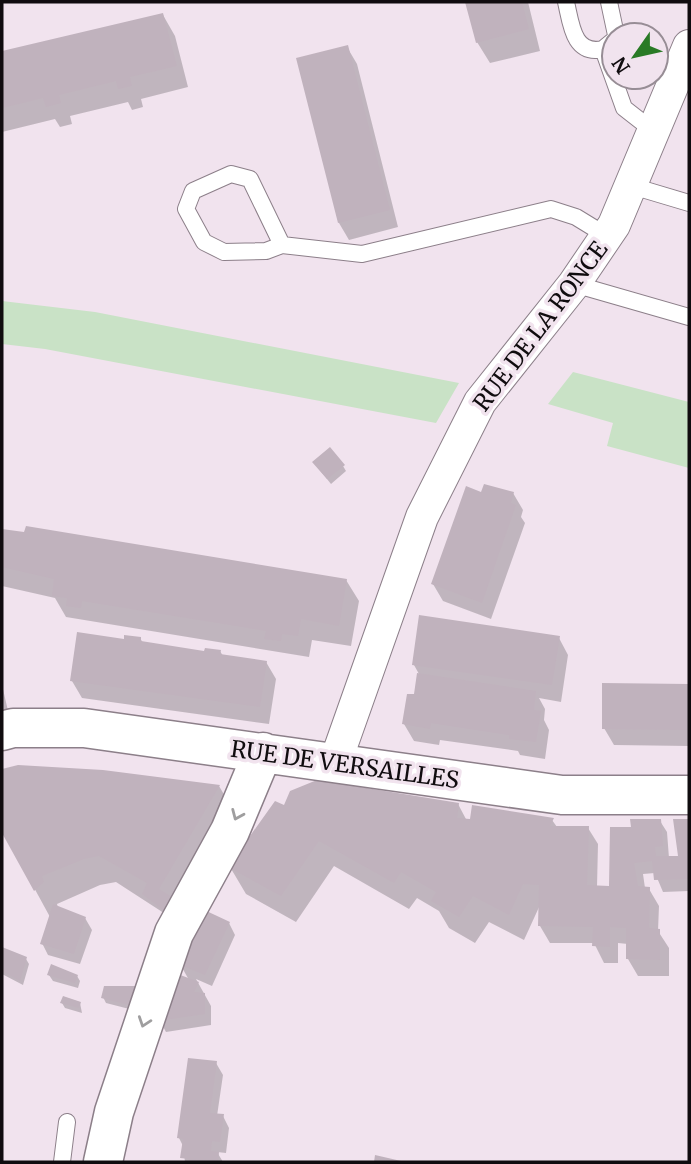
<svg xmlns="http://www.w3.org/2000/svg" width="691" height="1164" font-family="Merriweather,serif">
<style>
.green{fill:#c9e2c6}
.shadow{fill:#0003}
.building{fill:#c0b2bd}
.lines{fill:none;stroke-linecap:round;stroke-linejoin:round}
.lane-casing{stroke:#8c7f89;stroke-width:18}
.street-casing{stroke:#8c7f89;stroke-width:34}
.secondary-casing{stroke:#8c7f89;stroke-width:41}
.lane{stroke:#fff;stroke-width:16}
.street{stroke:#fff;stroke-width:32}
.secondary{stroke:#fff;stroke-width:38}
.oneway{stroke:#9f9e9f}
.labels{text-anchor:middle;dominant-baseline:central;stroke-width:7;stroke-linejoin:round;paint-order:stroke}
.street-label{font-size:23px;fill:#100c0f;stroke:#f1e3ee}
</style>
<rect width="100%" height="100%" fill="#f1e3ee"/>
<path class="green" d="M2,301L95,312L459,383L436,423L45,349L2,344Z
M573,372L689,402V468L607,446L613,423L548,404Z"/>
<path class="shadow" d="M467,2H528L540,51L490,63L477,42Z
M163,15L175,36L188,87L141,99L143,107L132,110L128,102L70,116L72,124L60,127L55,119L2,132V53Z
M347,47L357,64L398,227L349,240L339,223L298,59Z
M343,466L346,471L331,484L318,468Z
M513,493L523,510L521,517L525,523L491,619L443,601L433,584L482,494Z
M2,531L346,580L359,601L351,646L312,640L309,657L66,617L55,598L2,586Z
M140,638L143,643L205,653L220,651L223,656L266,662L276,679L269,724L82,698L72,681L125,641Z
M559,638L568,655L561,702L539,698L545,709L544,720L549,730L545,759L520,755L518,751L440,740L439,745L414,741L404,724L415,696L419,674L414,665Z
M2,685L9,715L2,717Z
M604,685L689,686V746L614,745L604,728Z
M19,767L103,772L219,786L235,813L170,917L116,882L100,885L57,904L58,908L85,918L92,930L80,964L48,955L42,943L50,917L2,829V771Z
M458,804L467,821L552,820L557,827L588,828L598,844L597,887L610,888L632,828L660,821L667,832L669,858H680L675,821H689V891L663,892L655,873L643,874L645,888L649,889L659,906L658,931L669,948V976H638L628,959V944L618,943V963H604L594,943H550L540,926V905L524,940L489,922L475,943L449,928L439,911L417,898L409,909L334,866L296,922L246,894L230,867L255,829L259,830L285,808Z
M229,923L235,935L212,986L196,979L211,1006V1025L166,1032L160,1021L189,980L180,964Z
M2,949L26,959L29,964L23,985L2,974Z
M49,975L77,976L80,981L78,988L53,981Z
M142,993L137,1011L106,1003L103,997Z
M62,1003H80L82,1013L65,1008Z
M216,1063L223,1075L217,1116H223L229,1128L226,1153L217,1152L223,1162H185L183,1146L179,1138Z"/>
<path class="building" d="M465,2H522L529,29L476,43Z
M163,13L177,66L130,77L132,86L118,89L116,81L59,95L61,103L46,107L43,98L2,108V51Z
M348,45L390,210L338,223L296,58Z
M330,447L345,465L327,479L312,462Z
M484,484L514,492L511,503L516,505L482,603L431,584L466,486L481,492Z
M26,526L347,579L339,626L301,619L298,636L282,634L281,641L264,639L266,631L82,601L81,608L66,606L67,598L52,596L54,579L2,567V529L24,532Z
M419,615L560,636L552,685L412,665Z
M77,632L124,639V635L141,637V641L204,651L205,648L221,650L220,654L267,661L260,707L70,681Z
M417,673L536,691L534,710L541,711L536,742L509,739V735L431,723L430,729L402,724L407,694H414Z
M602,683L689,684V730L602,729Z
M18,765L103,770L220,785L159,889L174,898L167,913L142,894L147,883L99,856L84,859L42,876L44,882L34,891L2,833V769Z
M317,780L459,803L457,818L470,819L472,805L554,818L550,826H589L587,885L609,886L610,827H631L630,819H661L663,846L655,847L656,856H678L673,819H689V879L654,880L652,861L634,863L638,886L650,887L649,928L660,929V960L626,959V928L610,927V947L592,946L593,927L538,926L539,885L523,884L509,915L473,896L459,917L431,901L436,892L401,872L394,883L319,841L281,896L228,867L275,801L284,805L290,791Z
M53,904L86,917L74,954L40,944Z
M200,908L230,922L205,975L178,964Z
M2,947L27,957L20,981L2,971Z
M51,964L78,975L75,983L47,975Z
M175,973L199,982L194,992L205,993V1014L158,1021Z
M104,986H140L134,1006L101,998Z
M63,996L81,1002L79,1008L60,1003Z
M188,1058L217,1061L210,1113L224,1114L220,1142L212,1141L211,1151L219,1152L218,1162H188L189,1159L180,1158L183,1139L177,1138Z
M375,1155L401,1161V1162H374Z"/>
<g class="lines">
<defs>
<path id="lane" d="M566,2C571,23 573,56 603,49L614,40
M609,2L616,35
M603,49L624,108L656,133
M632,186L689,203
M282,245L250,179L231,174L193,191L186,209L204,242L224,252L266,251L282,245L362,254L551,209L576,217L607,236
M574,284L689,317
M62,1162L67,1122"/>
<path id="street" d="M335,763L422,517L480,402L574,284L614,225L689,46"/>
<path id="secondary" d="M2,731L13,728H84L562,795H689
M103,1162L114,1112L174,933L230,831L263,752"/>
</defs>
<use href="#lane" class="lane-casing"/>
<use href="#street" class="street-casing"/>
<use href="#secondary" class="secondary-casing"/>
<use href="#lane" class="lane"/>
<use href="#street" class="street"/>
<use href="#secondary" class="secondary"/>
</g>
<defs><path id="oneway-chevron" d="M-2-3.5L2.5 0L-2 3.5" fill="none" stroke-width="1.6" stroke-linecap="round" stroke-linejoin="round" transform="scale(1.75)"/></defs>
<g class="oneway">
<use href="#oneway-chevron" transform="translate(237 815) rotate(113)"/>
<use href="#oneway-chevron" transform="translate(144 1022) rotate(109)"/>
</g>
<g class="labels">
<g class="street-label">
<text transform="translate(540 326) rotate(-53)">RUE DE LA RONCE</text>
<text transform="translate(345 764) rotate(8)">RUE DE VERSAILLES</text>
</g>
</g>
<rect width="691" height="1164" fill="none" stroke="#100c0f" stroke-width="7"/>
<g transform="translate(635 56) rotate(236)"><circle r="33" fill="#f1e3ee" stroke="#978d95" stroke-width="2"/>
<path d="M0-5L12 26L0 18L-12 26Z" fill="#297a25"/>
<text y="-10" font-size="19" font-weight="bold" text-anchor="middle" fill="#100c0f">N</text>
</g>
</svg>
